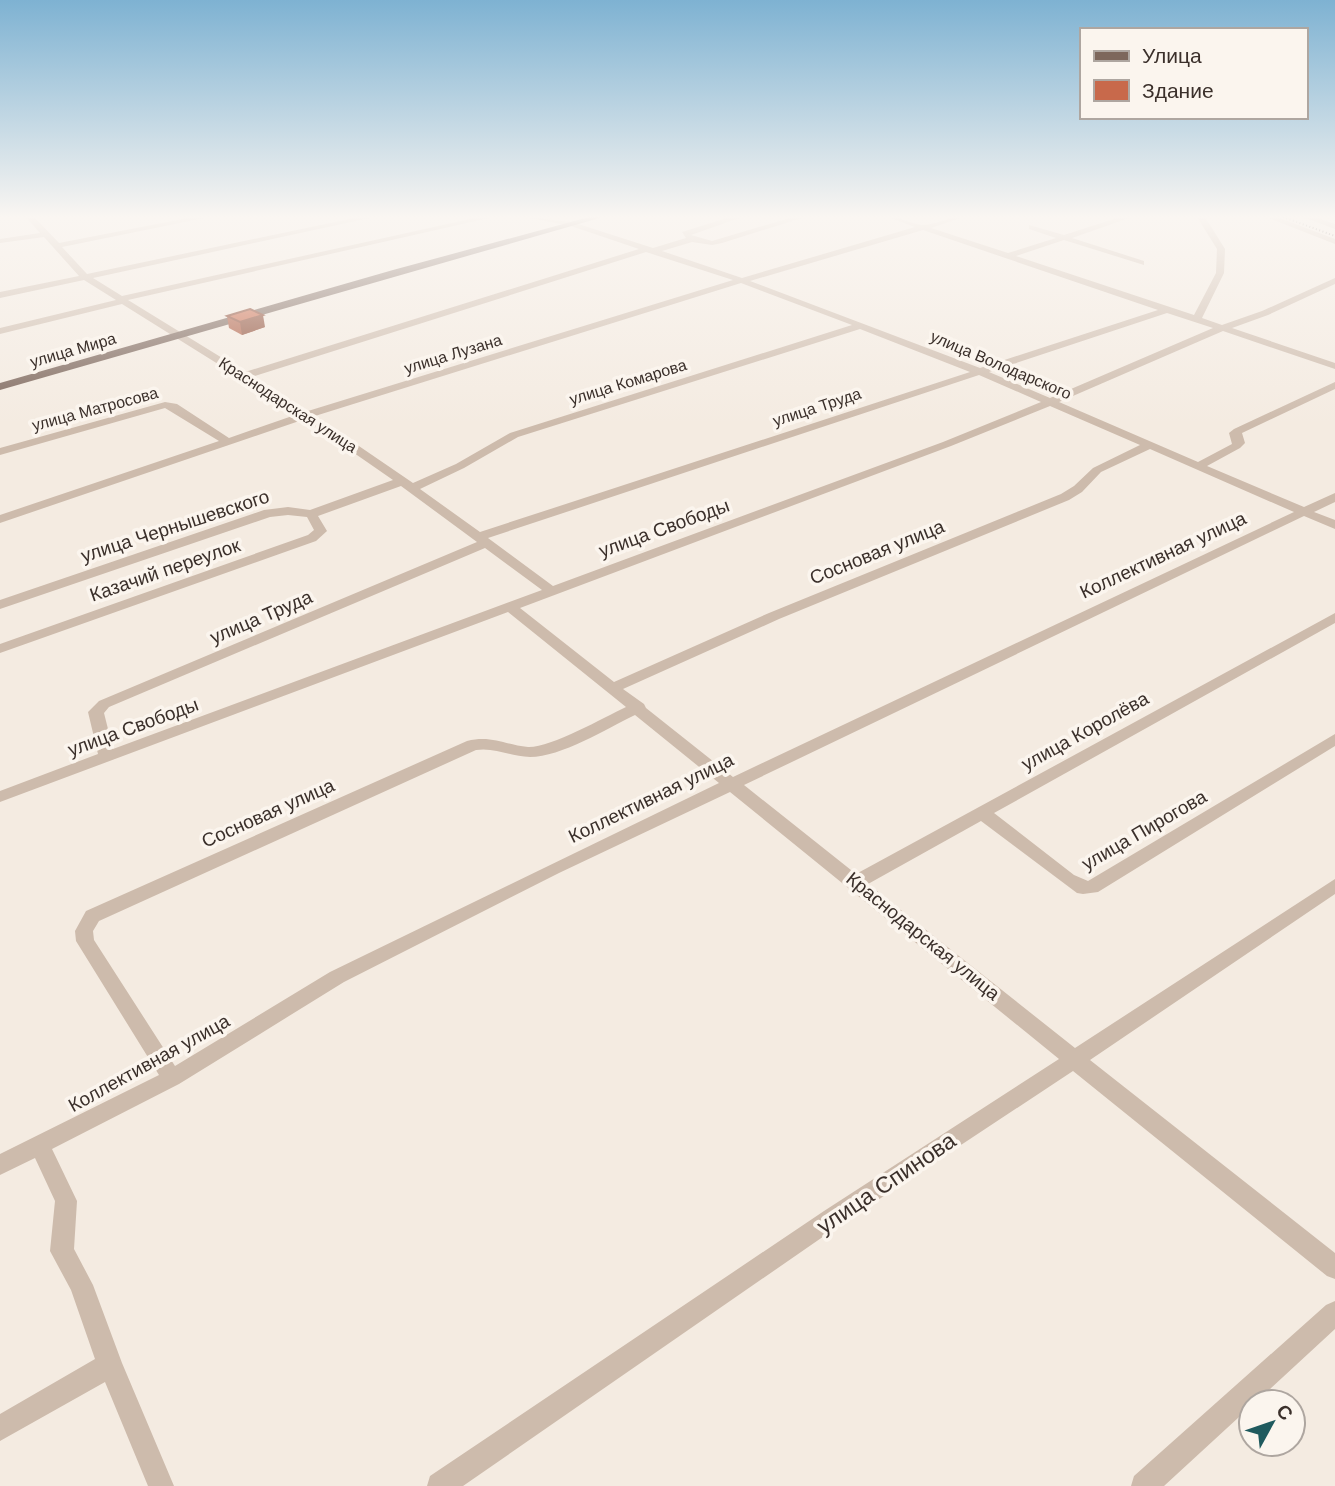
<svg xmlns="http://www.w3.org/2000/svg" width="1335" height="1486" font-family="Helvetica,sans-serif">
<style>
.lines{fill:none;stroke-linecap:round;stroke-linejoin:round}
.minor{fill:#cdbbac;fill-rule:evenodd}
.major{fill:#7d675c;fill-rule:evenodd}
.rail{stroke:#3b302b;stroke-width:2;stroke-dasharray:1 2.5;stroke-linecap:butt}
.wall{fill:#ac5a40}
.shaded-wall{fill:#8c4a34}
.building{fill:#c8694b;stroke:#8c4a34;stroke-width:2}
.labels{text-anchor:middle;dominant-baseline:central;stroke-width:7;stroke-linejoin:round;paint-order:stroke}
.far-street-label{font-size:16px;fill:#3b302b;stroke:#fbf5ee}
.street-label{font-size:19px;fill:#3b302b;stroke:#fbf5ee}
.near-street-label{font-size:23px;fill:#3b302b;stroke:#fbf5ee}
</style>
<rect width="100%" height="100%" fill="#f4ebe1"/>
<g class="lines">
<path class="minor" d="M26,217H34L59,243L193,217H209L62,247L87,274L359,217H374L93,278L122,296L479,217H493L128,300L245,372L639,249L571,226L525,217L572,222L653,248L686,238L682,232L730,217H742L691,235L712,241L793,217H805L722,243L712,245L692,242L662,251L742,278L915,227L888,217C901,217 911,224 922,225C935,225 949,217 963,217L931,228L1008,253L1056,238L1029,229V225L1064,235L1120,217H1132L1072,238L1144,261V265L1064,240L1016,256L1194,315L1216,273L1217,249L1197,217H1205L1225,249L1224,273L1202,318L1222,325L1262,311L1335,278V284L1268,315L1232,328L1335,363V369L1223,331L1059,402L1198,462L1232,444L1229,433L1234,429L1335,382V389L1242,433L1245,443L1240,448L1207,466L1304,507L1335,493V502L1314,512L1335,520V529L1304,516L744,785L856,874L1335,613V623L994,813L1074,875L1088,881L1335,734V746L1098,892L1083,894L1077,893L981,821L868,884L1075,1048L1335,879V894L1090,1060L1335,1253V1279L1327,1276L1073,1071L840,1225L463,1486H427L430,1476L824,1211L1059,1059L730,792L559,873L344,982L179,1084L52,1149L77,1201L74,1249L93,1285L122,1363L174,1486H148L105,1382L0,1441V1414L95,1359L71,1290L50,1251L55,1201L35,1158L0,1175V1154L159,1075L76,941L75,931L86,911L467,741C492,735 505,745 528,747C550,748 603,718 626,707L508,612L0,802V791L98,754L88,712L99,701L477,542L401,486L318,516L327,531L316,541L0,653V644L308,535L314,530L307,517L288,515L270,517L0,609V600L264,510L288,507L310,510L393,480L305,419L0,523V515L219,441L165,408L0,455V448L165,402L177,404L229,438L298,414L122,304L0,334V328L116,300L84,280L0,298V292L79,276L44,237L0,243V239L40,233ZM923,230L1158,310L980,368L750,281ZM646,252L733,280L308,411L252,377ZM741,283L852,325L510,433L456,464L413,483L315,416ZM1167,313L1213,328L1050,398L989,372ZM860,329L970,372L480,532L420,489L464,468L518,437ZM979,375L1041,402L943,442L553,586L488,538ZM1050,406L1140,445L1093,468L1074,486L1061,494L769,613L614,682L520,608L951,446ZM1150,449L1294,512L733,777L646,708L644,704L623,689L779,619L1069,500L1082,492L1101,472ZM485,548L542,590L113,749L104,713L109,707ZM635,715L719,783L330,972L175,1066L94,940L93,931L99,921L476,750C495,747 511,757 530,757C561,757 606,729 635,715Z
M1266,217H1277L1335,239V244Z
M1303,217H1314L1335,224V229Z
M1335,1301V1329L1256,1402H1251V1406L1164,1486H1131L1134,1476L1326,1305Z"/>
<path class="major" d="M589,217H603L0,390V383L393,270Z"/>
<path class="rail" d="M1283,217L1335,236"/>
</g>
<path class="wall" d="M227,316L265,327L242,335L229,328Z"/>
<path class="shaded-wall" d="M263,315L265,327L242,335L240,322Z"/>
<path class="building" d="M250,309L263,315L240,322L227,316Z"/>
<linearGradient id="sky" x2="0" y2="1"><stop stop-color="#7eb2d2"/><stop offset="0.51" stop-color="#faf6f2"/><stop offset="1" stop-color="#faf6f2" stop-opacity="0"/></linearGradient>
<rect width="1335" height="425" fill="url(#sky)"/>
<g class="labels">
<g class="far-street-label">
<text transform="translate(73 350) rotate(-16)">улица Мира</text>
<text transform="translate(453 354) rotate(-17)">улица Лузана</text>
<text transform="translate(1001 365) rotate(23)">улица Володарского</text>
<text transform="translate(628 382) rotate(-17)">улица Комарова</text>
<text transform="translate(288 405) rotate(33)">Краснодарская улица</text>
<text transform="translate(817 407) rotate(-18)">улица Труда</text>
<text transform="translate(95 409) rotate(-15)">улица Матросова</text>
</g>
<g class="street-label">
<text transform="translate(175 526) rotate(-18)">улица Чернышевского</text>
<text transform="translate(664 528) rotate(-20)">улица Свободы</text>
<text transform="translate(877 552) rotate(-22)">Сосновая улица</text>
<text transform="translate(1163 555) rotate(-25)">Коллективная улица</text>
<text transform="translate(165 570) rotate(-19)">Казачий переулок</text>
<text transform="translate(261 617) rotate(-23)">улица Труда</text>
<text transform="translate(133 727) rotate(-20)">улица Свободы</text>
<text transform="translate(1085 731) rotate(-29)">улица Королёва</text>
<text transform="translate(651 798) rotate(-26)">Коллективная улица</text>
<text transform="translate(268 813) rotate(-24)">Сосновая улица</text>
<text transform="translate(1144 830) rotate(-30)">улица Пирогова</text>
<text transform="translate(923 936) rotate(39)">Краснодарская улица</text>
<text transform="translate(149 1063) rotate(-29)">Коллективная улица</text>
</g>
<g class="near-street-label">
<text transform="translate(886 1183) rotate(-34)">улица Спинова</text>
</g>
</g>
<rect x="1080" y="28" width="228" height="91" fill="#fbf5ee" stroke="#aea6a0" stroke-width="2"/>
<rect x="1094" y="51" width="35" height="10" fill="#7d675c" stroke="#aea6a0" stroke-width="2"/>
<text x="1142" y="63" font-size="21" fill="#3b302b">Улица</text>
<rect x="1094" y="80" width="35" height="21" fill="#c8694b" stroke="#aea6a0" stroke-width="2"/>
<text x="1142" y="98" font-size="21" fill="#3b302b">Здание</text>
<g transform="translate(1272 1423) rotate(50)"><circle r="33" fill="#fbf5ee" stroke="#aea6a0" stroke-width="2"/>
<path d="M0-5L12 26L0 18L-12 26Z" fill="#1f5a5e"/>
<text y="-10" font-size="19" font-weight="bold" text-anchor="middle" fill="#3b302b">С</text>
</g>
</svg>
